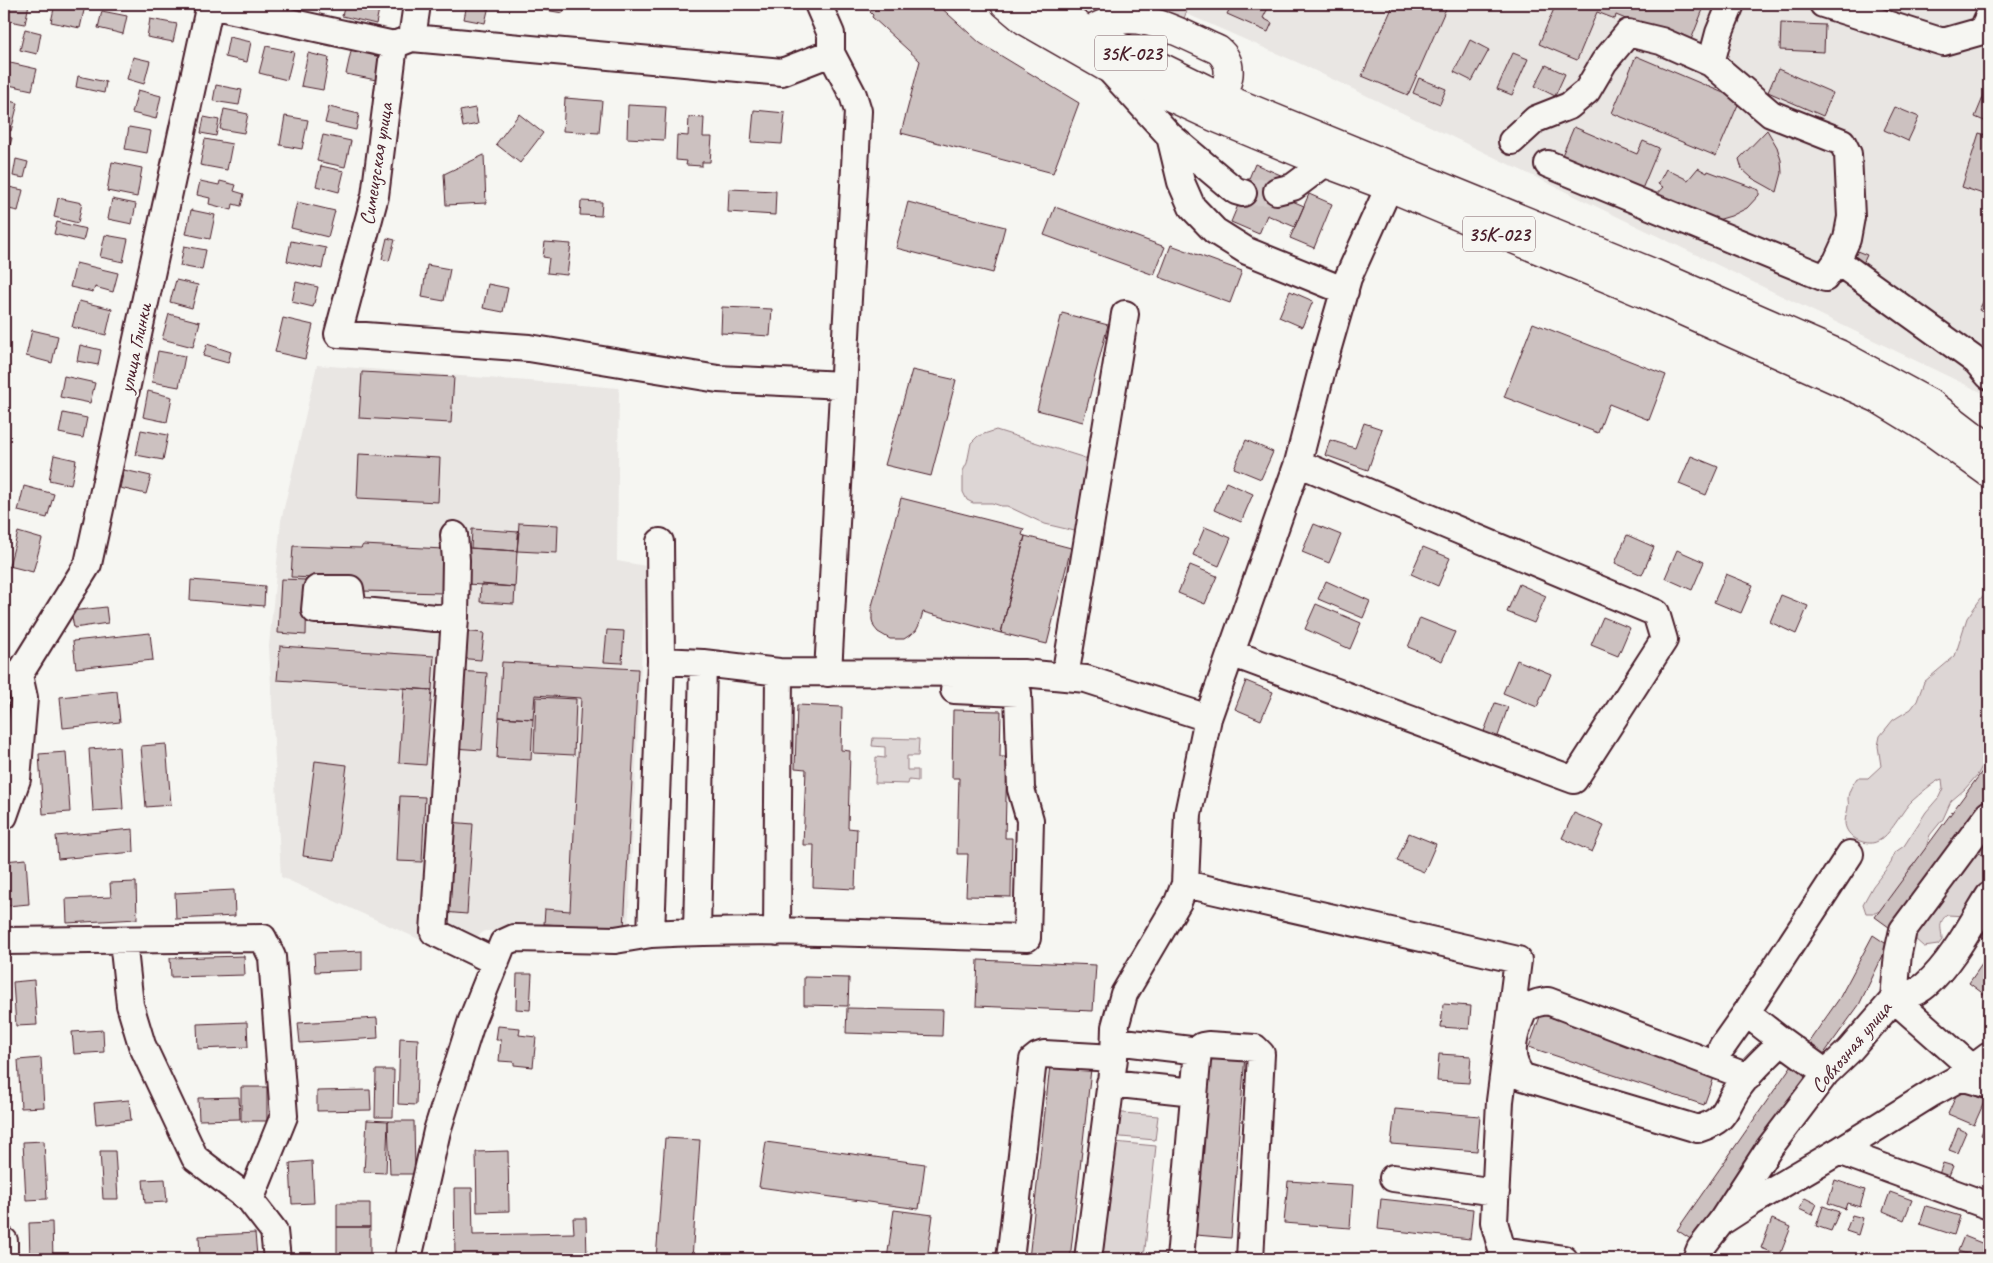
<svg xmlns="http://www.w3.org/2000/svg" width="1993" height="1263" font-family="Caveat,sans-serif">
<style>
.built{fill:#e9e6e3}
.green{fill:#ddd6d5;stroke:#947a80}
.building{fill:#ccc1c0;stroke:#4a1f2b}
.lines{fill:none;stroke-linecap:round;stroke-linejoin:round}
.minor-tunnel{stroke:#d4cbca;stroke-width:26;stroke-dasharray:26 13;stroke-linecap:butt}
.minor-casing{stroke:#4a1f2b;stroke-width:30}
.major-casing{stroke:#4a1f2b;stroke-width:31}
.minor{stroke:#f6f6f2;stroke-width:26}
.major{stroke:#f6f6f2;stroke-width:28}
.labels{text-anchor:middle;dominant-baseline:central;stroke-width:4.5;stroke-linejoin:round;paint-order:stroke}
.shield{fill:#f6f6f2;stroke:#7e6067;stroke-width:1}
.shield-label{font-size:20px;font-weight:bold;fill:#4a1f2b}
.street-label{font-size:21px;fill:#4a1f2b;stroke:#f6f6f2}
</style>
<rect width="100%" height="100%" fill="#f6f6f2"/>
<filter id="ink" filterUnits="userSpaceOnUse"><feTurbulence type="fractalNoise" baseFrequency=".02" numOctaves="2"/><feDisplacementMap in="SourceGraphic" scale="10" xChannelSelector="R" yChannelSelector="G"/><feConvolveMatrix kernelMatrix="1 2 1 2 8 2 1 2 1" color-interpolation-filters="sRGB"/></filter>
<g filter="url(#ink)">
<path class="built" d="M1164,4H1989V396L1301,64Z
M317,365L619,388L617,561L646,566L628,929L485,931L452,954L281,877L269,646L281,521Z"/>
<path class="green" d="M1147,4H1188L1189,5L1183,21Z
M996,430L1098,462L1079,532L1045,524L1007,506H1001L992,503H973L967,500L963,492V471L967,463L971,443L978,436Z
M1989,587V753L1978,774L1965,789L1951,801L1943,819L1930,835L1924,854L1910,868L1906,877L1884,909L1875,913H1866L1863,904L1873,886L1891,863L1894,853L1904,846L1926,812L1939,797L1943,788L1942,779C1934,781 1919,795 1912,801C1900,812 1889,841 1872,843C1860,844 1845,835 1845,822C1845,817 1848,811 1848,806C1849,804 1848,801 1848,799C1848,791 1853,784 1857,778H1868L1881,766L1878,746L1880,736L1893,720L1911,709L1917,701L1924,682L1955,656L1967,618Z
M873,738L919,739L918,756H907V770H918V781L909,780L908,784L875,783L876,757L885,758V747L872,746Z
M1989,832V893L1967,916L1947,915C1937,923 1942,929 1942,940L1938,945L1924,947L1914,938L1912,912Z
M1112,1112L1158,1116L1155,1140L1110,1136Z
M1114,1142L1156,1146L1144,1258L1103,1254Z"/>
<path class="building" d="M6,4H29L25,24L4,20Z
M55,4L85,6L80,28L51,22Z
M345,4H380L376,24L342,16Z
M467,4L489,6L485,23L464,19Z
M540,4H565L563,13L539,9Z
M723,4H744L743,9L732,6L726,9Z
M879,4H937L980,43L1079,103L1053,173L901,133L920,61L872,17L873,15L870,12Z
M1232,4H1270L1263,18L1272,23L1268,32L1227,14Z
M1383,4H1448L1408,95L1362,76L1392,8Z
M1556,4H1696L1704,7L1689,45L1616,15L1615,19L1597,12L1577,60L1539,44Z
M1861,4H1884L1880,13Z
M102,11L127,16L123,34L98,28Z
M150,19L177,24L173,42L147,37Z
M1781,23L1825,25L1824,52L1780,50Z
M25,29L41,33L37,54L20,50Z
M229,37L251,42L247,62L225,57Z
M1470,40L1489,50L1472,81L1454,72Z
M353,42L387,49L381,81L346,74Z
M266,46L294,52L287,80L259,73Z
M308,53L329,58L323,90L301,86Z
M1513,53L1528,59L1512,95L1497,89Z
M1636,56L1740,100L1716,156L1612,113Z
M133,57L150,61L144,84L127,79Z
M6,62L37,69L32,90L4,84Z
M1546,65L1565,74L1555,96L1535,86Z
M1778,69L1833,93L1823,116L1768,92Z
M78,76L106,82L104,93L76,87Z
M1419,78L1446,89L1440,104L1413,93Z
M1989,83V123L1975,117Z
M216,85L242,90L239,105L213,101Z
M138,90L161,96L156,119L132,113Z
M565,98L602,101L599,133L563,131Z
M4,100L18,103L11,131L4,129Z
M628,105L666,107L664,140L627,138Z
M329,107L359,114L356,130L325,123Z
M1895,107L1919,117L1908,141L1884,130Z
M475,108L478,124L463,127L460,111Z
M224,109L248,114L244,133L220,129Z
M754,110L785,113L782,144L751,142Z
M519,114L543,133L520,163L496,144Z
M285,116L308,120L302,149L280,145Z
M204,117L219,120L216,136L201,133Z
M689,117L704,118L703,137H712L710,162H702V166L686,165L687,161L676,160L677,135L688,136Z
M129,127L151,131L147,153L125,149Z
M1574,127L1637,154L1643,141L1659,148L1637,201L1560,160Z
M1767,130L1777,147L1781,160L1782,173L1777,192L1752,178L1742,169L1739,159Z
M1979,133L1989,136V196L1962,187Z
M323,135L351,141L345,167L317,161Z
M4,136L12,138L6,160H4Z
M205,139L232,144L227,170L200,165Z
M484,155L486,203L446,205L444,174Z
M16,159L28,162L24,178L13,176Z
M112,162L142,168L137,197L107,191Z
M1255,164L1283,176L1276,194L1304,206L1295,227L1267,215L1259,234L1231,222Z
M321,166L344,171L339,192L316,186Z
M1698,168L1707,173L1708,171L1759,190V195L1747,208L1731,216L1714,221L1654,197L1663,187L1658,184L1666,169L1688,180Z
M200,181L219,185L220,181L236,185L234,191L244,194L241,206L233,204L232,210L209,204L210,198L197,195Z
M4,186L23,190L18,211L4,208Z
M729,189L776,191L775,215L728,212Z
M1309,194L1332,204L1314,248L1290,238Z
M58,198L82,203L78,223L54,217Z
M112,199L136,204L132,224L108,219Z
M581,201L602,202L601,216L580,215Z
M297,202L335,211L328,237L291,228Z
M908,202L1005,227L993,273L896,248Z
M1055,207L1165,247L1154,275L1044,235Z
M191,210L215,215L210,239L186,234Z
M57,222L86,229L83,241L54,234Z
M105,235L128,239L123,262L100,257Z
M387,238L395,240L389,261L382,259Z
M291,241L326,248L322,269L287,261Z
M545,242L571,244L567,275L547,273L549,258L543,257Z
M1171,245L1242,271L1230,303L1159,277Z
M184,246L206,250L202,270L180,266Z
M1857,251L1867,255L1861,268L1851,264Z
M76,263L118,273L113,292L95,287L93,292L70,287Z
M427,265L450,269L444,301L422,297Z
M176,280L198,285L192,308L170,302Z
M296,282L318,287L313,307L292,302Z
M488,284L508,288L503,312L483,308Z
M1989,290V315L1979,310Z
M1290,291L1313,301L1302,327L1279,317Z
M79,301L112,309L106,335L72,327Z
M722,307L772,309L770,336L721,333Z
M1062,313L1108,325L1083,422L1037,410Z
M169,314L200,322L193,347L162,339Z
M283,318L313,325L305,359L275,352Z
M1533,323L1666,375L1649,420L1609,404L1598,433L1504,397Z
M32,330L58,336L52,363L26,356Z
M207,344L231,352L228,363L203,356Z
M80,345L101,350L98,365L77,361Z
M158,351L185,356L179,387L152,382Z
M912,370L956,380L931,476L885,465Z
M362,372L454,377L451,423L359,418Z
M64,376L95,383L90,403L60,397Z
M148,391L172,397L167,422L143,417Z
M63,413L87,418L83,438L59,433Z
M1364,423L1382,429L1368,470L1325,455L1330,440L1355,448Z
M141,430L168,435L163,460L136,455Z
M1246,440L1273,452L1261,479L1234,468Z
M359,454L440,458L438,502L357,498Z
M54,455L76,460L71,485L49,480Z
M1691,456L1718,467L1706,495L1679,484Z
M124,470L151,476L146,494L120,488Z
M1226,482L1253,494L1241,522L1214,510Z
M24,486L54,494L47,518L18,511Z
M901,498L1024,529L1022,535L1025,536L1001,633L923,612L919,625L916,631L904,639H890L878,632L874,627L872,620V606Z
M519,523L558,525L557,553L517,551Z
M1314,524L1341,535L1329,563L1302,552Z
M1205,527L1231,538L1219,566L1193,555Z
M472,529L519,532L517,551L471,548Z
M18,532L42,539L33,572L9,566Z
M1627,535L1654,547L1642,575L1615,563Z
M1025,536L1071,548L1047,644L1001,633Z
M363,545L444,549L443,593L362,591L361,580L291,577L293,546L361,548Z
M1423,547L1450,558L1438,586L1411,574Z
M468,548L517,551L515,587L466,584Z
M1677,550L1704,562L1692,590L1665,578Z
M1190,565L1217,576L1205,604L1178,593Z
M1726,574L1753,585L1741,613L1714,602Z
M281,579L307,580L306,635L278,633Z
M191,580L265,586L264,606L190,600Z
M1326,581L1370,601L1363,618L1318,599Z
M481,584L515,587L514,604L480,602Z
M1519,584L1546,596L1534,623L1507,612Z
M1781,595L1808,606L1796,634L1770,622Z
M1316,604L1361,623L1350,649L1305,629Z
M106,607L108,623L74,628L71,611Z
M1603,617L1630,628L1618,656L1591,645Z
M1420,618L1455,632L1442,661L1408,647Z
M607,630L624,631L622,663L604,662Z
M460,631L484,633L481,660L457,658Z
M150,633L153,660L76,668L73,641Z
M280,646L434,656L432,690L277,680Z
M1517,660L1551,674L1537,707L1503,693Z
M502,662L638,669L624,928L544,924L545,909L570,911L581,698L535,695L533,719L499,717Z
M458,671L487,673L482,750L453,748Z
M1246,681L1273,692L1261,720L1235,709Z
M404,688L432,690L426,765L399,763Z
M117,691L120,722L63,728L60,697Z
M536,697L576,699L574,755L534,753Z
M4,702L14,705L7,729L4,728Z
M1495,703L1508,707L1497,739L1483,734Z
M797,705L842,707L841,750L850,751L848,828L857,829L855,889L813,887L814,845H803L806,769L795,768Z
M953,710L1001,711L1000,757H1007L1005,838H1012L1011,897L966,896L968,854H957L959,778H952Z
M499,717L533,719L531,760L497,758Z
M166,744L171,805L146,807L141,746Z
M119,747L123,809L93,811L89,749Z
M66,752L70,812L43,814L39,754Z
M315,761L347,765L335,860L303,856Z
M1989,762V799L1893,930L1875,917Z
M400,796L425,797L422,862L397,861Z
M1574,813L1604,826L1592,852L1562,838Z
M449,822L473,824L467,914L443,912Z
M1989,825V860L1972,848Z
M133,829L134,852L58,859L56,836Z
M1409,833L1436,844L1424,872L1397,861Z
M26,859L29,904L7,906L4,861Z
M136,882L137,919L67,923L66,899L111,897L110,883Z
M234,890L235,916L176,919L175,893Z
M1989,917V941L1978,934Z
M1873,935L1888,945L1859,1005L1818,1062L1801,1053L1839,999Z
M362,951V970L315,972L314,953Z
M244,956L245,975L171,977L170,958Z
M1987,957L1989,959V998L1969,983Z
M978,960L1096,965L1093,1011L976,1006Z
M517,974H532L530,1010L516,1009Z
M804,977L849,978L848,1006L804,1005Z
M34,980L37,1025L16,1026L13,982Z
M1443,1004L1471,1006L1469,1029L1441,1027Z
M847,1008L943,1010L942,1036L846,1033Z
M1541,1014L1716,1072L1704,1105L1529,1047Z
M377,1018L378,1038L300,1043L298,1023Z
M247,1022L248,1047L198,1049L197,1024Z
M498,1026L520,1028L519,1035L536,1037L533,1067L514,1065V1062L499,1061L501,1040H496Z
M103,1030L104,1052L74,1054L72,1032Z
M400,1038L418,1039L416,1105L398,1104Z
M1209,1051L1245,1055L1231,1238L1196,1235Z
M1439,1054L1471,1056L1469,1083L1437,1081Z
M41,1058L44,1107L21,1108L18,1060Z
M1794,1062L1809,1072L1692,1240L1677,1230Z
M1050,1065L1091,1069L1070,1259H1029Z
M376,1070H394L393,1117H375Z
M241,1087H267V1121H241Z
M1959,1089L1985,1100L1974,1125L1948,1114Z
M370,1090L371,1110L317,1111V1091Z
M239,1097L240,1119L199,1120L198,1098Z
M129,1100L131,1120L96,1124L94,1103Z
M1395,1109L1480,1116L1477,1151L1391,1144Z
M1989,1114V1138L1981,1135Z
M367,1120L388,1121L386,1173L364,1172Z
M388,1121H414L415,1174H390Z
M1958,1128L1966,1132L1957,1153L1949,1150Z
M665,1138L700,1140L692,1259H656Z
M44,1141L47,1199L26,1200L23,1142Z
M766,1142L925,1164L919,1209L759,1187Z
M100,1151H115L118,1199H103Z
M508,1151L509,1211L477,1212L476,1152Z
M312,1161L314,1203L292,1204L290,1163Z
M1943,1163L1953,1166L1947,1181L1938,1177Z
M165,1179L167,1202L145,1203L143,1180Z
M1835,1180L1865,1190L1860,1207L1847,1203L1845,1209L1828,1203Z
M1288,1181L1353,1185L1350,1228L1284,1223Z
M454,1188H472L473,1235L574,1233L573,1218H586L587,1259H455Z
M1890,1192L1912,1200L1904,1220L1883,1211Z
M1805,1198L1817,1204L1812,1215L1799,1209Z
M1381,1199L1473,1209L1470,1239L1378,1229Z
M337,1203H370V1227H337Z
M1823,1206L1839,1212L1831,1231L1816,1226Z
M1926,1206L1960,1216L1954,1235L1920,1224Z
M894,1210L933,1215L927,1259H887Z
M1852,1215L1863,1218L1858,1235L1846,1231Z
M1772,1219L1791,1227L1780,1255L1761,1248Z
M52,1222L53,1259H30L29,1223Z
M337,1227H370V1254H337Z
M255,1233L257,1256L200,1259L199,1236Z
M1964,1236L1989,1246V1259H1981L1958,1251Z"/>
<g class="lines">
<path class="minor-tunnel" d="M1243,193L1277,191"/>
<defs>
<path id="minor" d="M206,4L394,45
M417,4L412,38L394,45L375,196L338,334L529,348L718,379L843,385
M818,4L831,34V53L853,95L858,111L828,673
M1823,4L1943,42L1982,31L1989,16
M412,38L782,72L831,53
M1711,63L1719,33L1731,4
M1107,67L1170,136L1227,184L1236,191L1243,193
M1170,136L1181,182L1192,207L1215,231L1247,251L1345,291
M1512,141L1536,119L1569,106L1587,91L1604,62L1628,33L1661,41L1711,63L1771,114L1842,142L1848,154L1851,217L1847,239L1837,261L1976,361L1989,376
M1548,164L1825,278L1837,261
M1277,191L1293,187L1325,163
M454,535L456,560L455,617L434,932L496,962
M660,542L661,661
M353,610H315L317,589H350L353,610L435,618L455,617
M1231,653L1574,780L1664,640L1656,613L1298,463
M19,675L88,564L210,4
M1065,677L1125,314
M4,816L17,779L24,698L19,675
M1185,884L1518,960L1500,1101L1494,1222L1502,1250L1564,1259
M697,932L703,663
M777,932L779,672
M651,934C776,927 902,935 1027,938L1030,820L1021,789L1018,693L954,690
M123,940L130,1005L142,1045L195,1158L250,1200
M4,941L263,938L272,957L284,1116L250,1200L274,1231L277,1259
M1894,999C1905,996 1917,993 1926,985C1951,963 1971,925 1989,896
M1894,999L1972,1068
M1115,1041L1199,1051
M1782,1041L1746,1013L1850,854
M1722,1047L1746,1013
M1748,1077L1548,1001C1540,1002 1532,1003 1526,1009C1522,1012 1521,1018 1519,1022C1512,1042 1508,1061 1523,1077L1698,1129C1729,1119 1723,1109 1739,1087C1751,1070 1768,1056 1782,1041L1826,1073
M1961,1077L1989,1085
M1110,1083L1194,1092
M1839,1151L1989,1206
M1393,1178L1496,1192
M1721,1222L1770,1147L1826,1073L1849,1051L1894,999L1898,953L1903,930L1989,814
M4,1241V1259
M408,1259L437,1131L472,1020L503,943L514,938L615,940L651,934L661,661L703,663L779,672L1023,673L1086,679L1208,718L1298,463L1326,354L1348,278L1389,187
M1010,1259L1033,1060L1038,1056L1044,1054L1114,1058
M1088,1259L1114,1058L1115,1027L1124,994L1178,902L1185,884L1188,814L1208,718
M1180,1259L1198,1050L1202,1046L1208,1045L1255,1048L1261,1054L1250,1259
M1696,1259L1700,1249L1721,1222L1752,1202L1839,1151L1932,1093L1961,1077L1989,1056"/>
<path id="major" d="M1005,4L1024,20L1106,67L1214,117L1325,163L1389,187L1645,294L1877,398L1931,431L1989,473
M1043,4L1089,32L1222,97L1653,273L1839,354L1933,405L1989,448
M1089,32C1131,2 1177,32 1218,50C1239,67 1224,91 1215,113"/>
</defs>
<use href="#minor" class="minor-casing"/>
<use href="#major" class="major-casing"/>
<use href="#minor" class="minor"/>
<use href="#major" class="major"/>
</g>
</g>
<g class="labels">
<g class="shield">
<rect x="1095" y="35.5" width="72" height="35" rx="4"/>
<rect x="1463" y="216.5" width="72" height="35" rx="4"/>
</g>
<g class="shield-label">
<text x="1131" y="53">35К-023</text>
<text x="1499" y="234">35К-023</text>
</g>
<g class="street-label">
<text transform="translate(376 164) rotate(-81)">Симеизская улица</text>
<text transform="translate(135 348) rotate(-78)">улица Глинки</text>
<text transform="translate(1851 1047) rotate(-50)">Совхозная улица</text>
</g>
</g>
<rect width="1993" height="1263" fill="none" stroke="#f6f6f2" stroke-width="20"/>
<rect x="10" y="10" width="1973" height="1243" fill="none" stroke="#4a1f2b" stroke-width="2" filter="url(#ink)"/>
</svg>
